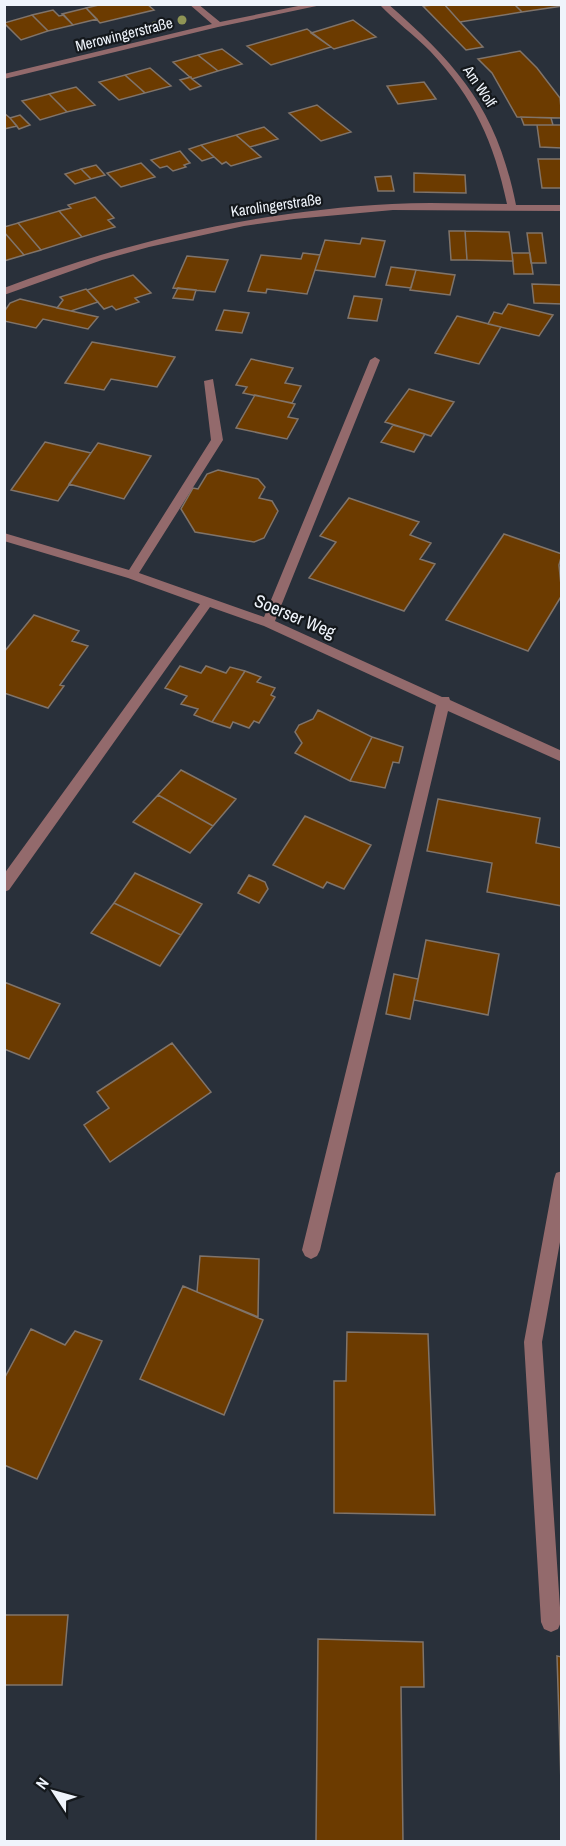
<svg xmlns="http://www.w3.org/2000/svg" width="566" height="1846" font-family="'Archivo Narrow',sans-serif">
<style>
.building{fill:#6c3b00;stroke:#80746a;stroke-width:1.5}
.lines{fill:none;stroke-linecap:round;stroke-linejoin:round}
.minor{fill:#936a6c;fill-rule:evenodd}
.tree{fill:#8f9555}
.labels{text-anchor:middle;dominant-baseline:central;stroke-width:4.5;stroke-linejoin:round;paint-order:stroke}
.far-street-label{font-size:15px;fill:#eff4fb;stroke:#14181c}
.street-label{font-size:18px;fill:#eff4fb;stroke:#14181c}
</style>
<rect width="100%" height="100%" fill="#29303a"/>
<path class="building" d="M103,4H147L154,10L100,23L86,8Z
M444,4H514L522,12L460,22Z
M444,4L460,22L483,47L466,50L423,6Z
M514,4H562V6L522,12Z
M86,8L97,19L73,25L62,14Z
M53,10L59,16L64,15L73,25L48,31L32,15Z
M32,15L48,31L21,40L4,23Z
M353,20L376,37L334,49L311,33Z
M307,29L331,47L271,65L247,46Z
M222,49L242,64L218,71L198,55Z
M520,51L537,68L560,98L562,118L517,117L492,73L478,59Z
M198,55L218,71L192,79L173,62Z
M150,68L171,86L145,93L125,75Z
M125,75L145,93L119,100L99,82Z
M191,77L192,79L201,86L190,90L180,80Z
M424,82L436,99L398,104L387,86Z
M76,87L95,105L67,112L49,94Z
M49,94L67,112L40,120L22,101Z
M317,105L351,132L321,141L289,113Z
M4,113L10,118L17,126L4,129Z
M20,115L30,125L19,129L10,118Z
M521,117L551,118L553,125H524Z
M537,125H562V148L540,147Z
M264,127L278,139L250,147L236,135Z
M236,135L261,157L231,166L226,162L222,164L201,145Z
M201,145L214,157L202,161L189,149Z
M180,151L190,163L184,165L186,167L173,171L167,166L160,168L151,160Z
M538,159H562V188H542Z
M141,163L155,177L121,187L107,173Z
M96,165L105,175L91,179L81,169Z
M81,169L91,179L75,184L65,174Z
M414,173L465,175L466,193L414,192Z
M391,176L394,191H378L375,177Z
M95,197L114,218L108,220L115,227L82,237L59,211L71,208L68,205Z
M59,211L82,237L41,250L18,223Z
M18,223L41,250L24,255L4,232V227Z
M449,231H465L467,260H451Z
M465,231L509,232L513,261L467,260Z
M4,232L24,255L4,261Z
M527,233H542L546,263H531Z
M362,238L385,241L375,277L315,270L325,240L360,244Z
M303,253L320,255L307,294L267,289L266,293L248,291L261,255L301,259Z
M512,253H530L533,274H514Z
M187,256L228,260L215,292L173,288Z
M391,267L416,270L411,288L386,285Z
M416,270L455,275L450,295L410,290Z
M133,275L151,293L135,298L139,302L116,310L112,306L104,309L87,290Z
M532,284L562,285V304L534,303Z
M178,288L196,290L193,300L173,298Z
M86,289L98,302L71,311L57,308L63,300L60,297Z
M354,296L382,299L377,321L348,318Z
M20,299L71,311L98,317L88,329L43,319L36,328L4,321V312L10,303Z
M508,304L553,315L539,336L488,324L494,312L502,314Z
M224,310L249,313L242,333L216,330Z
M457,316L501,327L479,364L435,353Z
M92,342L175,357L157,387L111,379L104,390L65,383Z
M251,359L293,368L285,383L301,386L292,403L243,393L247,387L236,385Z
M409,389L454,402L431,436L385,422Z
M255,395L295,404L288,417L298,419L287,439L236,428Z
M393,425L425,434L414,452L381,442Z
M45,442L91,453L58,501L11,490Z
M98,443L151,456L124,499L69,484Z
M218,470L258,479L265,487L259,498L272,501L278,511L264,538L254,542L195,532L181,509L193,488L198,489L207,474Z
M349,498L419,522L410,535L431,543L420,559L435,564L404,611L309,578L336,542L320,536Z
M504,534L562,554L559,565L562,595L528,651L446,620Z
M34,615L79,631L72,641L88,646L60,685L64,686L48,708L4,693V652Z
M180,666L201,673L206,666L226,673L230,667L245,671L212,722L194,715L198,709L181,704L187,696L165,688Z
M245,671L261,677L257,682L275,688L271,695L275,697L259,723L254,721L249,728L233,722L230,728L212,722Z
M318,710L372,737L350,781L295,753L302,743L295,732L299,725L313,719Z
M372,737L403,747L399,763L393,762L385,788L350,781Z
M181,770L236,799L213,826L158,795Z
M158,795L213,826L190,853L133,822Z
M438,799L540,818L536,843L562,848V906L487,892L492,863L427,851Z
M305,816L371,845L344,889L327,882L323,888L273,865Z
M135,873L202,904L181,935L114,903Z
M249,875L265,882L268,889L259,903L238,893Z
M114,903L181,935L160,966L91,933Z
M426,940L499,954L488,1015L414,1000Z
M394,974L418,979L410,1019L386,1014Z
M4,982L60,1004L29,1059L4,1049Z
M172,1043L211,1092L110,1162L84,1125L109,1108L97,1092Z
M200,1256L259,1259L258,1317L197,1292Z
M183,1286L263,1320L224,1415L140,1379Z
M31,1329L65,1345L75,1331L102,1341L37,1479L4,1465V1379Z
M347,1332L428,1334L435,1515L334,1513V1381H346Z
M4,1615H68L62,1685H4Z
M318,1639L423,1642L424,1687H401L403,1842H316Z
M557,1656L562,1657V1815Z"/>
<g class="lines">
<path class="minor" d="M189,4H198L220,22L308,4H326L218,27L4,79V74L212,24Z
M379,4H388C459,66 497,110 516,205H562V211L393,210L294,219L244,226L149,247L102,260L4,295V288C129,240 259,211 392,204C430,202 469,204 507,204C494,142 474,98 430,51C414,35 395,21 379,4Z
M375,357L380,360L275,621L442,697H449L450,700L562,751V762L448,711L320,1250L317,1256L311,1259L305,1256L302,1250L436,705L264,626L210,607L9,890L4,892V874L200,604L128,578L4,541V533L129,570L211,440L204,381L213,379L223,440L139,573L264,617L370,360Z
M562,1171V1231L542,1342L561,1622L558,1629L551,1632L544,1629L541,1622L524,1342L554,1179L556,1173Z"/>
</g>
<g class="tree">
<circle cx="182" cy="20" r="4.5"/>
<circle cx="155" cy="26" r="4.5"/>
</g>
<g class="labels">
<g class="far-street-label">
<text transform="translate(124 34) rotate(-14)">Merowingerstraße</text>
<text transform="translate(480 86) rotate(56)">Am Wolf</text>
<text transform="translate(276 205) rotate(-8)">Karolingerstraße</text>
</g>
<g class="street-label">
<text transform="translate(295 616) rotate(23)">Soerser Weg</text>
</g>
</g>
<rect width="566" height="1846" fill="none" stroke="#eff4fb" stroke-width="12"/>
<g transform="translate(54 1792) rotate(306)" stroke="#14181c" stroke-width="4.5" paint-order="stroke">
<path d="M0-4.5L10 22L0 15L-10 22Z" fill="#eff4fb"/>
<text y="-9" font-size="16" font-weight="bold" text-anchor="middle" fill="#eff4fb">N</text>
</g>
</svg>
